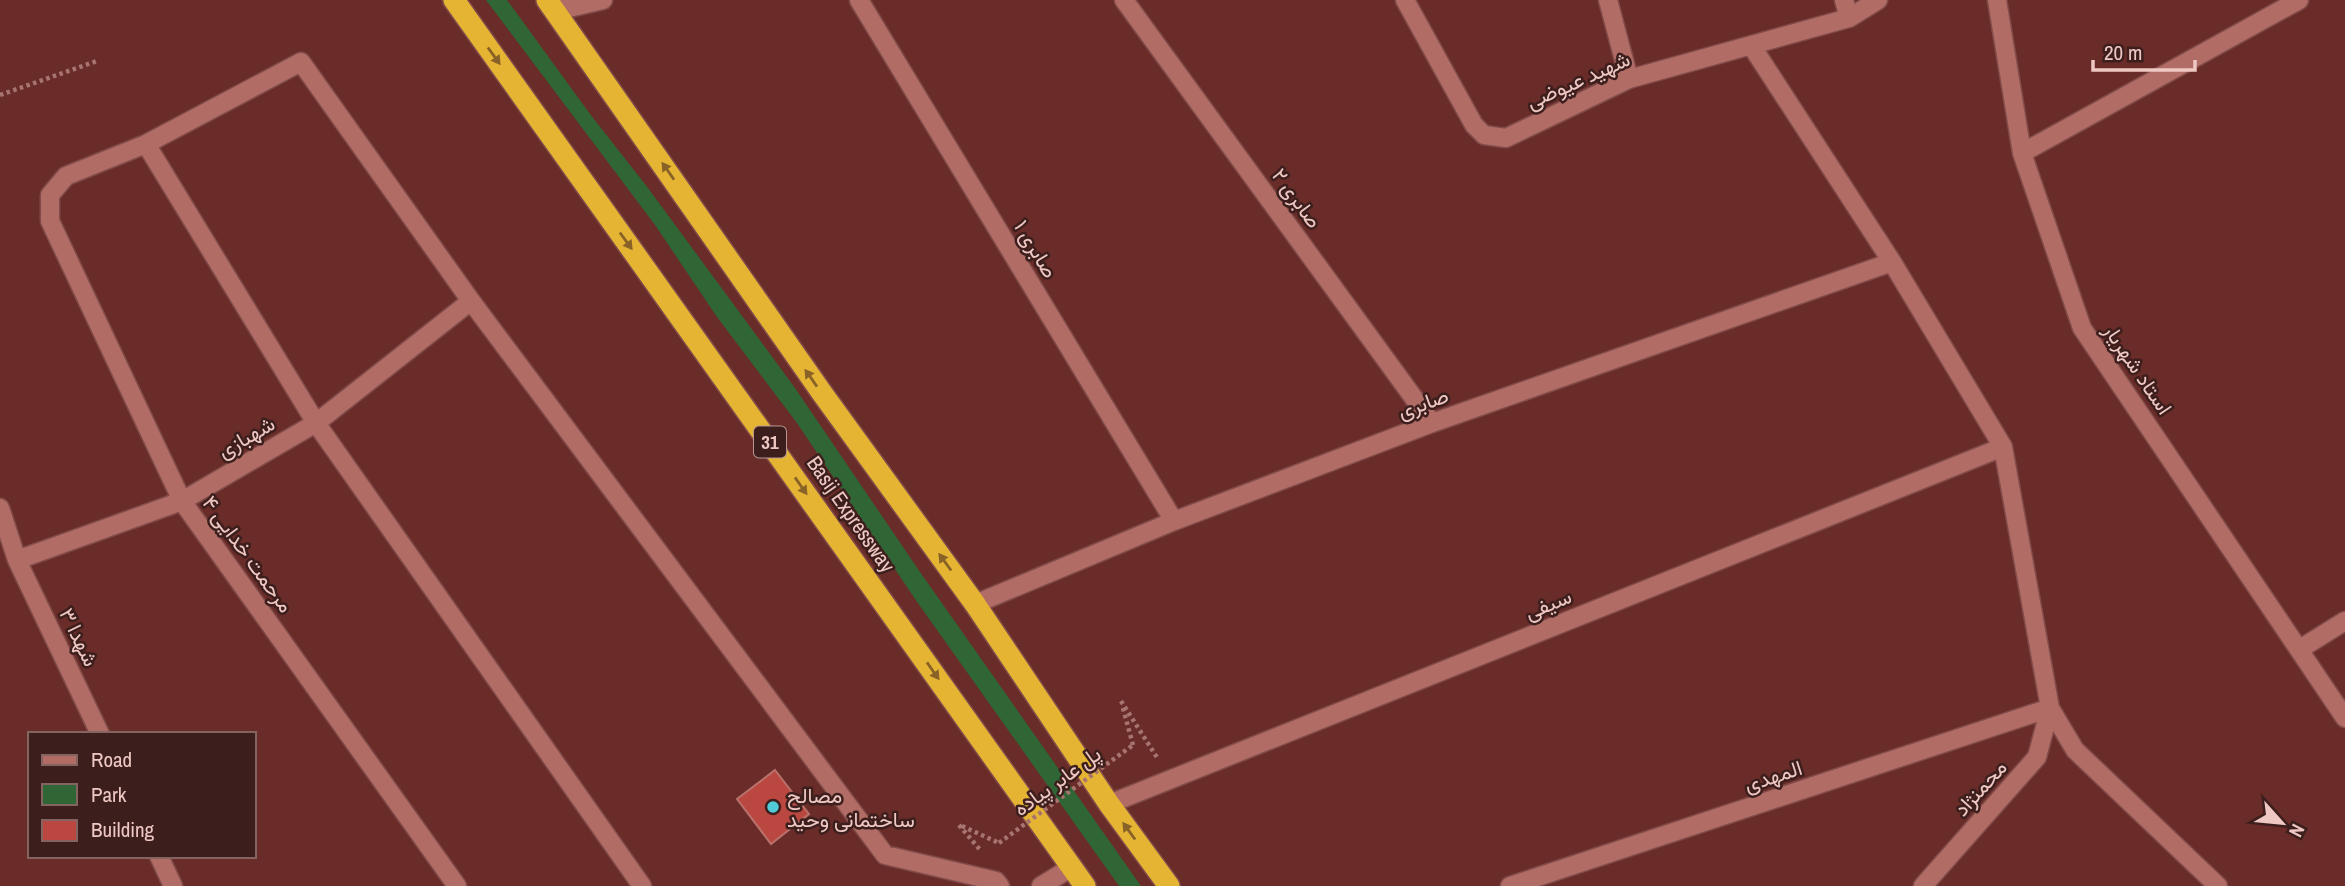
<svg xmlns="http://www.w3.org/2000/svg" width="2345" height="886" font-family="'Archivo Narrow',Vazirmatn,sans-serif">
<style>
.green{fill:#306536}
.building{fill:#bb4741;stroke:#b8726b;stroke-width:2}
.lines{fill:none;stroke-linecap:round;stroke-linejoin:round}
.minor-casing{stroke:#804b49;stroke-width:21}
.highway-casing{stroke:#804b49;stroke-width:24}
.path{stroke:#a77470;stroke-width:4.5;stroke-dasharray:3.5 3.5;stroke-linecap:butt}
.minor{stroke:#b16c65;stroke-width:18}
.highway{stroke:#e6b433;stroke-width:21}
.path-bridge{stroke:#a77470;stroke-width:4.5;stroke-dasharray:3.5 3.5;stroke-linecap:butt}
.oneway{fill:#886227}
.poi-dot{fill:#52cbd9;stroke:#3c1f1d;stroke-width:2.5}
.labels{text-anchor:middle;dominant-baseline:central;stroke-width:5;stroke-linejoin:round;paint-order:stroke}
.shield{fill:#3c1f1d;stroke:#b99592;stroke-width:2}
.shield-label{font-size:19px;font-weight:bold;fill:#efc8c4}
.street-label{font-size:21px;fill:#efc8c4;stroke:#3c1f1d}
.poi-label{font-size:21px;fill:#efc8c4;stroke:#3c1f1d;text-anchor:start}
</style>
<rect width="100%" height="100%" fill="#6a2c28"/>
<path class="green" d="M486,0H507L590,114L648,188L795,388L920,572L1141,886H1119L915,599L797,423L717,317L655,225Z"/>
<path class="building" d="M775,770L809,814L771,844L737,799Z"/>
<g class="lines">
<defs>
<path id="minor" d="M557,0L556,11L603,0
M859,0L1174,521
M1124,0L1432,423
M1405,0L1474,125L1484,135L1506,138L1629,79L1849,18L1878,0
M1608,0L1629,79
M1844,0L1849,18
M1997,0L2022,153L2082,328L2345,718
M1751,45L1892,262L2003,447L2050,708L2075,750L2218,886
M146,144L316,423L642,886
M2022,153L2299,0
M0,508L17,560L100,734
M17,560L182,501L316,423L471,301
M975,604L1174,521L1432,423L1892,262
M2300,649L2345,621
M1109,804L2003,447
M159,856L173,886
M457,886L182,501L50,221V195L66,176L146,144L301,62L471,301L885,855L996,881L1000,886
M1041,886L1072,867
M1510,886L2050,708
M1923,886L2037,757L2050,708"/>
<path id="highway" d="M454,0L1085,886
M547,0L822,393L975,604L1109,804L1169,886"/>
</defs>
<use href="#minor" class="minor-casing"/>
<use href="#highway" class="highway-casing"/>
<path class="path" d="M0,95L97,61
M1121,701L1158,759
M1123,708L1133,745
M959,825L981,851
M962,826L999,843"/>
<use href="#minor" class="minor"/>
<use href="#highway" class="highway"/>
<path class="path-bridge" d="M999,843L1133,745"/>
</g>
<defs><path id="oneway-solid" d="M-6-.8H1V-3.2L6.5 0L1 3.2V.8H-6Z" transform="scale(1.75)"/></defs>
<g class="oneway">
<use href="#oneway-solid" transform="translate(494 56) rotate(54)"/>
<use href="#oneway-solid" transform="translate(668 171) rotate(-125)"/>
<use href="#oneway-solid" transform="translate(626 241) rotate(54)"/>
<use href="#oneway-solid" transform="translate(811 378) rotate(-125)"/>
<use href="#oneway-solid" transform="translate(801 486) rotate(55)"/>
<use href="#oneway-solid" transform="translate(945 562) rotate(-126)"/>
<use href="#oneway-solid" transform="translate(933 671) rotate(55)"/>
<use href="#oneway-solid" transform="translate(1129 831) rotate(-126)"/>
</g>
<circle class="poi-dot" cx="773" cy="807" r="7"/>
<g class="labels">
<rect class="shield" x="754" y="426.5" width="32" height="31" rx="5"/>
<g class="shield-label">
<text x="770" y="442">31</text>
</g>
<g class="street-label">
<text transform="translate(1578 80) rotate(-24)">شهید عیوضی</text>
<text transform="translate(1297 198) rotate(54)">صابری ۲</text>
<text transform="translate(1036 249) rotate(59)">صابری ۱</text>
<text transform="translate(2138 369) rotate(56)">استاد شهریار</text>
<text transform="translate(1423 403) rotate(-20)">صابری</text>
<text transform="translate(246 437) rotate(-30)">شهبازی</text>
<text transform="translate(851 514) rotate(55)">Basij Expressway</text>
<text transform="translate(248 554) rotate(54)">مرحمت خدایی ۴</text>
<text transform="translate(1548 604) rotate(-22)">سیفی</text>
<text transform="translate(79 637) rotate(64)">شهدا ۳</text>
<text transform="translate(1773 776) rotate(-18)">المهدی</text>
<text transform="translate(1057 781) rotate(-36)">پل عابر پیاده</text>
<text transform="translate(1980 788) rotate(-48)">محمنژاد</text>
</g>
<g class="poi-label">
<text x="787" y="795">مصالح<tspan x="787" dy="24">ساختمانی وحید</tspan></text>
</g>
</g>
<rect x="28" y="732" width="228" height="126" fill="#3c1f1d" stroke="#846360" stroke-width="2"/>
<rect x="42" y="755" width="35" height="10" fill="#b16c65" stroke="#846360" stroke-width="2"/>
<text x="91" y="767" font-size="21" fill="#efc8c4">Road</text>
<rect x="42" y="784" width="35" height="21" fill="#306536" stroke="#846360" stroke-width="2"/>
<text x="91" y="802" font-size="21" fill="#efc8c4">Park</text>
<rect x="42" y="820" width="35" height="21" fill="#bb4741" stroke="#846360" stroke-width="2"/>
<text x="91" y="837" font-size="21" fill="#efc8c4">Building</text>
<g transform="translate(2282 823) rotate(117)" stroke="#3c1f1d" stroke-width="5" paint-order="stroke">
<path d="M0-5L12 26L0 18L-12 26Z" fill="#efc8c4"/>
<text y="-10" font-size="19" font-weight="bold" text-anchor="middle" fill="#efc8c4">N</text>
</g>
<path d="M2093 60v10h102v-10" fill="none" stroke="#efc8c4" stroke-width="3.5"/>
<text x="2104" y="60" font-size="21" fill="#efc8c4" stroke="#3c1f1d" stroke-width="5" paint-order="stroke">20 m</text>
</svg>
